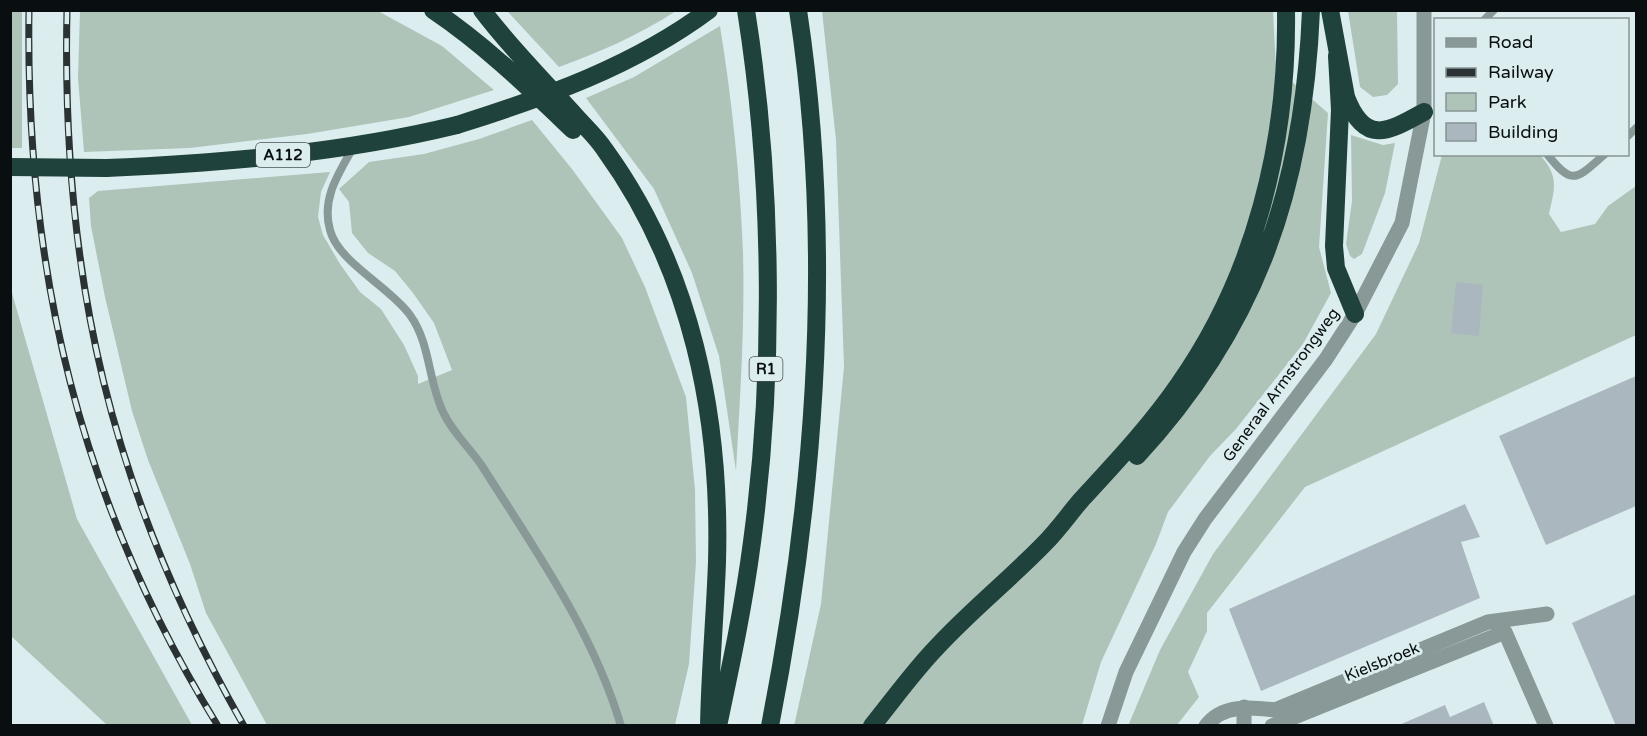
<svg xmlns="http://www.w3.org/2000/svg" width="1647" height="736" font-family="'Varela Round',sans-serif">
<style>
.green{fill:#afc4b8}
.building{fill:#aab7bf}
.lines{fill:none;stroke-linecap:round;stroke-linejoin:round}
.service{stroke:#899997;stroke-width:8}
.minor{stroke:#899997;stroke-width:15}
.tertiary{stroke:#899997;stroke-width:15}
.motorway{stroke:#1f423d;stroke-width:18}
.rail-casing{stroke:#2a3233;stroke-width:7}
.rail{stroke:#dcedef;stroke-width:4.5;stroke-dasharray:14;stroke-linecap:butt}
.motorway-bridge{stroke:#1f423d;stroke-width:18}
.labels{text-anchor:middle;dominant-baseline:central;stroke-width:6;stroke-linejoin:round;paint-order:stroke}
.shield{fill:#dcedef;stroke:#485253;stroke-width:1.5}
.shield-label{font-size:15px;font-weight:bold;fill:#090f10}
.street-label{font-size:16px;fill:#090f10;stroke:#dcedef}
</style>
<rect width="100%" height="100%" fill="#dcedef"/>
<path class="green" d="M11,10L22,11V148H11Z
M80,11H378L442,46L494,90L409,117L307,134L190,148L84,152L78,78Z
M507,11H676C639,35 600,52 559,67Z
M822,11H1273L1276,68L1328,113L1319,247L1331,293L1303,344L1236,429L1210,456L1168,512L1156,544L1101,662L1082,725L794,726L821,604L844,367L836,140Z
M1348,11H1397L1398,84L1387,95L1373,97L1360,87Z
M720,26C732,100 740,177 743,252C745,325 740,398 736,471L719,356L692,273L654,189L586,98L634,77Z
M532,120L572,169L622,238L645,287L686,397L695,490L696,562L689,664L675,725H267L206,613L190,564L148,460L132,411L105,297L91,226L89,198L98,191L330,172L321,192L318,217L323,235L340,264L360,292L381,309L404,345L418,376V384L452,370L434,323L413,293L395,271L368,253L352,233L349,202L339,189L369,162L424,154L479,139Z
M1351,135L1383,145L1395,143L1385,193L1362,254L1354,259L1350,256L1346,244L1352,201Z
M1442,155H1540C1559,176 1555,187 1549,214L1561,232L1595,224L1608,206L1636,186V335L1305,487L1207,613V631L1188,672L1199,697L1177,725L1128,726L1160,650L1213,554L1376,334L1419,243Z
M10,286L77,519L192,725H107L11,636Z"/>
<path class="building" d="M1456,282L1483,285L1479,336L1451,333Z
M1636,376V506L1546,545L1499,436Z
M1465,504L1480,537L1461,542L1480,598L1261,691L1229,609Z
M1636,594V726H1616L1572,623Z
M1484,702L1494,726H1397L1445,705L1450,717Z"/>
<g class="lines">
<path class="service" d="M1484,20L1494,10
M1628,136L1636,128
M354,146C339,173 321,198 330,230C338,262 390,287 410,315C431,344 428,383 444,414C453,433 470,448 482,466C534,548 593,631 621,726
M1547,154C1573,187 1576,179 1605,154"/>
<path class="minor" d="M1498,627L1505,632L1546,726
M1206,726C1222,704 1251,707 1275,710L1488,622L1547,614
M1244,726V707
M1272,726L1505,632"/>
<path class="tertiary" d="M1108,726L1126,672L1184,552L1205,519L1326,359L1355,314L1402,223L1424,112V10"/>
<path class="motorway" d="M433,10C485,45 528,87 573,130
M482,10C509,46 542,79 572,112C583,125 596,136 605,150C692,270 721,417 717,562C715,617 710,671 709,726
M1330,10L1346,97C1365,146 1388,132 1424,112
M1337,56L1340,110L1334,246L1336,268L1355,314
M106,168C224,163 342,153 457,125
M1137,456C1258,325 1304,186 1311,10
M718,726C731,665 744,604 752,542C775,371 773,180 746,10
M770,726C816,491 834,247 798,10
M872,726C893,700 913,672 936,648C970,611 1009,580 1044,544C1058,530 1069,514 1082,499C1116,462 1150,426 1179,384C1255,276 1288,142 1286,10"/>
<defs>
<path id="rail" d="M29,10C25,271 80,503 218,726
M67,10C61,277 111,493 244,726"/>
</defs>
<use href="#rail" class="rail-casing"/>
<use href="#rail" class="rail"/>
<path class="motorway-bridge" d="M457,125C546,97 634,66 709,10
M10,167L106,168"/>
</g>
<g class="labels">
<g class="shield">
<rect x="256" y="143" width="54" height="24" rx="4.5"/>
<rect x="749.5" y="357" width="33" height="24" rx="4.5"/>
</g>
<g class="shield-label">
<text x="283" y="155">A112</text>
<text x="766" y="369">R1</text>
</g>
<g class="street-label">
<text transform="translate(1281 385) rotate(-54)">Generaal Armstrongweg</text>
<text transform="translate(1382 662) rotate(-22)">Kielsbroek</text>
</g>
</g>
<rect width="1647" height="736" fill="none" stroke="#090f10" stroke-width="24"/>
<rect x="1434" y="18" width="195" height="138" fill="#dcedef" stroke="#889496" stroke-width="1.5"/>
<rect x="1446" y="38" width="30" height="9" fill="#899997" stroke="#889496" stroke-width="1.5"/>
<text x="1488" y="48" font-size="18" fill="#090f10">Road</text>
<rect x="1446" y="68" width="30" height="9" fill="#2a3233" stroke="#889496" stroke-width="1.5"/>
<text x="1488" y="78" font-size="18" fill="#090f10">Railway</text>
<rect x="1446" y="93" width="30" height="18" fill="#afc4b8" stroke="#889496" stroke-width="1.5"/>
<text x="1488" y="108" font-size="18" fill="#090f10">Park</text>
<rect x="1446" y="123" width="30" height="18" fill="#aab7bf" stroke="#889496" stroke-width="1.5"/>
<text x="1488" y="138" font-size="18" fill="#090f10">Building</text>
</svg>
